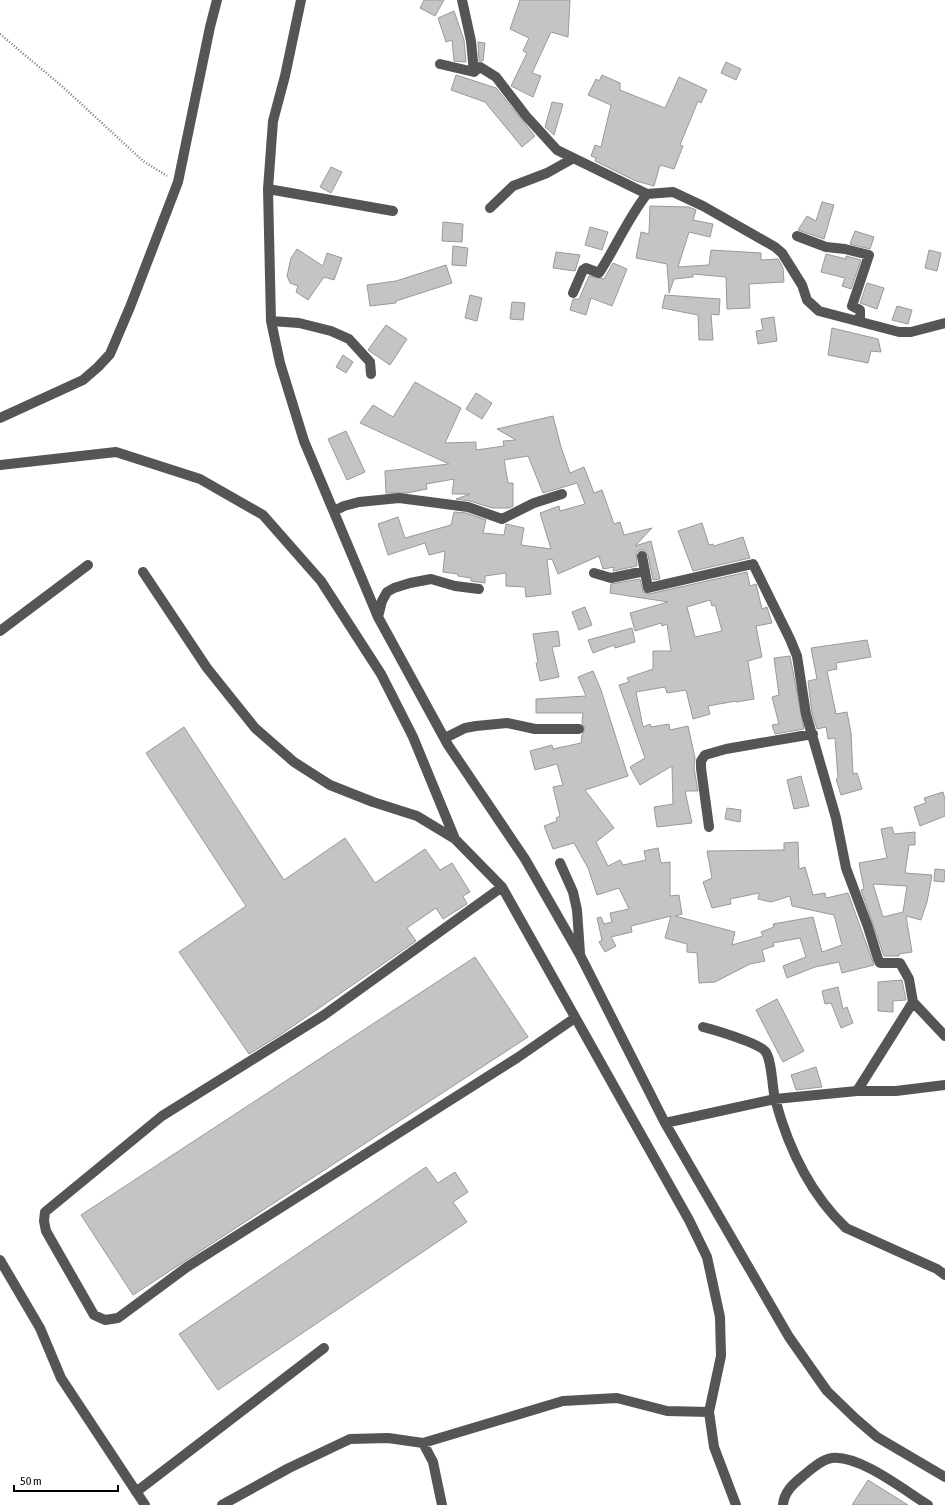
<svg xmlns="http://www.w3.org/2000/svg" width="945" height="1505" font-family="'Asap Condensed',sans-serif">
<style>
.building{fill:#c4c4c4;stroke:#999;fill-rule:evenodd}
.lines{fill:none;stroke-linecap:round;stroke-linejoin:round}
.path{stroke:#777;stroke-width:2.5;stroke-dasharray:1 2;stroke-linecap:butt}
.minor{stroke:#555;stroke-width:10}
</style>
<rect width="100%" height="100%" fill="#fff"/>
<path class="building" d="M424,0H444L435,16L420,8Z
M520,0H570L568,37L551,32L532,73L541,76L533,97L511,86L527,53L523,51L529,38L510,29Z
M454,11L464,40L466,62L454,61L452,40L446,42L438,18Z
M478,42L485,43L483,61H479Z
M726,62L741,69L736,80L721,73Z
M456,75L496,88L535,136L522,147L485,102L451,90Z
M602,75L620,83V90L665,108L679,77L707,90L701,103L698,101L680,145L683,146L674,169L660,165L654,186L636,181L595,161L596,158L591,156L595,145L601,147L611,105L588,95L596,79L599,81Z
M552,102L563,104L554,135L545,127Z
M331,167L342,172L331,193L320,187Z
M822,202L834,205L824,239L798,230L807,216L816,221Z
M650,206L689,207L696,210L693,220L713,224L710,237L689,232L678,267L709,265L711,250L761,253V260L778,259L783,268L784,282L749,284L750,308L727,309L726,277L693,274V277L674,279L669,293L667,264L636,258L641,232L649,234Z
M443,222L463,224L462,242L442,241Z
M590,227L608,232L602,250L585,245Z
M855,231L874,237L870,249L850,244Z
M453,246L468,248L466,266L452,265Z
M297,249L323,266L327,253L342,258L334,280L324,277L308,300L296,292L298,286L290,283L287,276L291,258Z
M929,250L941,253L937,271L925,268Z
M556,252L580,255L575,271L553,268Z
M826,254L846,259V256L861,260L851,289L842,286L845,278L821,272Z
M613,263L627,269L612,306L591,298L586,315L570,310L573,299H579L589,276L604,279Z
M446,265L452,283L396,301V303L370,306L367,285L396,281Z
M867,283L884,288L877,309L860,303Z
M470,295L482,298L477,321L465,318Z
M665,295L720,299L719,315L711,314L713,340H699L698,315L662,308Z
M512,302L525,303L523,320L510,319Z
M897,306L912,310L908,324L892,320Z
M774,317L777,341L758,344L756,331L763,330L761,319Z
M386,325L407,339L390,365L368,350Z
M832,328L878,339L881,352L871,351L868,363L828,355Z
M343,355L353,362L346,373L336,367Z
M415,382L461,408L445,443L476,442V450L504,446L503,441L516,440L497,429L553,416L561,447L570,473L584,467L594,493L602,490L614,524L620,522L624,535L652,528L635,546L651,541L660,579L653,580L648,555L644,550H640L636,553L637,566L613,571L614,567L603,569L599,556L558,574L552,559L547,560L551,594L526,597L525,587L506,586V573L485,576V583L471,581V578L458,576V574L443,572L445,551L429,555L425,543L388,555L378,524L398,517L405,538L451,525L454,512L466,513L486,520L483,533L504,535L506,524L524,528L521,545L551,549L540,513L559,506L560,511L585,504L577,483L543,493L528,456L504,460L508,483H513V506L509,508H492L470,501L456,499L470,494H452L454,479L426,484L427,489L407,493H386L385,471L449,464L360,423L373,405L393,417Z
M476,393L492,403L482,419L466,409Z
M346,431L365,472L347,480L328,439Z
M702,523L709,545L713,544L714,546L743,537L750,558L693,571L678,531Z
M747,572L750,586L756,584L762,609L767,607L772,623L756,626L762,657L748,661L754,699L736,702V701L708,706L710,714L693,719L686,690L667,693L665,687L636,692L643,727L650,724L651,727L669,724L670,730L688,726L695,758L694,768L698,791H685L692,823L657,827L654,807L673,804L672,766L640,785L630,767L645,758L619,685L629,682L627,678L653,669V651H671L667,624L662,626L661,623L635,631L630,613L668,602L610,593L611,584L640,579L643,592L649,594ZM710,600L712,606L715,605L722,631L695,637L687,607Z
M585,607L592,625L579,630L572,612Z
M632,628L635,642L615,648L614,645L593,653L588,640Z
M558,631L560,646L552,647L559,677L540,681L536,663H538L533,634Z
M867,640L871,657L836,663L837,669L827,671L836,714L847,712L851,733L853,774L857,773L862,789L841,795L836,779L838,778L835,738L828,739L826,727L817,729L812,713L808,681L817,679L811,648Z
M790,656L804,729L775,734L772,725L779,724L772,697L779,695L774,658Z
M593,671L601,690L628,776L585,790L614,828L596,842L608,866L620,860L623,865L646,860L644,851L658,848L661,863L670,862V896L679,895L682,914L675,916L735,932L732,945L763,936L761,932L774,927L773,924L813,917L822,952L842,945L834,915L792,906L790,896L771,902L758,899L759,893L730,899L731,904L712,908L703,882L712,878L707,851L784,850V843L798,842L799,869L805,867L813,895L825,893L826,898L848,893L874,965L842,973L839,962L815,967L787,978L783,966L806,957L800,938L773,943L774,946L762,950L765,961L750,964L715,982L699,983L697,953L687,952V944L665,938L671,916L631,926L632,932L611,937L616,946L605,952L599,942L602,940L597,918L601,917L604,924L612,922L610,913L629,909L619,888L597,895L588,868L574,843L553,849L544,826L557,821L556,818L560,816L553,787L563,785L557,764L535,770L530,751L552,745L553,749L581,743L582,735L585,729L582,723L583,713H536V699L586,696L578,677Z
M184,727L284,880L345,838L375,883L425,849L440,870L452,863L470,892L463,896L467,904L443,919L436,908L407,928L416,941L280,1035L249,1054L179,952L246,906L146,753Z
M801,776L809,806L794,809L787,780Z
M943,792L945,799V816L920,826L914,807L926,803L924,798Z
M727,808L741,810L740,822L725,819Z
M892,827L894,834L915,832V845H909L905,873L932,875L927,902L921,920L906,916L912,952L899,954V956H884L861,890L864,889L859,863L887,858L881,829ZM873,884L907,886L903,912L883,917Z
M935,869L945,870L944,882L934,881Z
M475,957L528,1037L133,1295L81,1215Z
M902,980L906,1000L893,1001V1012L878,1011V982Z
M838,987L843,1009L847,1007L853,1023L841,1028L831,1003L825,1004L822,991Z
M777,999L804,1051L783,1062L756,1010Z
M816,1067L822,1087L796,1090L791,1075Z
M426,1167L438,1183L455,1172L468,1192L453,1202L467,1222L218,1390L179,1334Z
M868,1480L908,1505H852Z"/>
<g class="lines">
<path class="path" d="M0,34L64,88L143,161L167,176"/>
<path class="minor" d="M301,0L285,76L273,121L268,189L271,321L280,363L304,441L378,617L448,745L525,859L580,955L665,1123L789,1337L827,1391L856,1419L877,1437L945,1477
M462,0L471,41L474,72L480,67L496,77L526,116L557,150L647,194L673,192L703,206L775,247L782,253L802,285L807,300L819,311L899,332H911L945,323
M440,64L474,72
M268,189L393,211
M490,208L513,186L547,173L572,159
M797,236L826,247L845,249L869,255L852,306L860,310V321
M573,293L583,270L586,268L599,273C616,247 628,218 647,194
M271,321L299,323L331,331L349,339L370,362L371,374
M0,418L83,380L98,367L110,354L130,307L178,182L210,27L217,0
M0,465L116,452L200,479L263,515L321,581L381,674L413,737L455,839
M334,511L344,506L359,502L399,498L468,507L502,519L534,503L562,494
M642,556L648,588L753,564L790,639L797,656L806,714L836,818L846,868L868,927L878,959L880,963H900L909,979L913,1002L945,1036
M143,572L207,668L255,728L294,762L330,785L373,802L417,816L455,839L502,887L689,1220L707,1257L720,1317L721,1356L709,1412L714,1447L736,1505
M594,573L611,578L645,571
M378,617L382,601L387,592L394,588L410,583L431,579L455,586L479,589
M0,631L88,565
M445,738L465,728L476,726L507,723L535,729H579
M709,827L701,768V761L705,755L726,749L813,734
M560,863L573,892L577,910L580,953
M502,887L324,1015L162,1116L45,1212L44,1221L46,1231L94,1315L105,1320L118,1318L187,1267L517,1058L575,1018
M703,1027C715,1030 758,1043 765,1051C772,1059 772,1087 775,1099C788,1147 809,1193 846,1228L937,1269L945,1275
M857,1091L913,1002
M665,1123L775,1099L857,1091H896L945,1085
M0,1260L40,1328L61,1378L145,1505
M136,1492L324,1348
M222,1505L289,1468L350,1439L388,1438L423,1443
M442,1505L433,1462L423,1443L563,1401L617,1398L667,1411L709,1412
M783,1505C784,1492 793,1484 803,1476C810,1470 822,1459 832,1458C860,1455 904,1490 928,1505"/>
</g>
<path d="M14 1485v6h104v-6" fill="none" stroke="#000000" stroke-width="2"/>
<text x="20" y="1485" font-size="12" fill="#000000" stroke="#ffffff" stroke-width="3" paint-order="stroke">50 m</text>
</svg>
